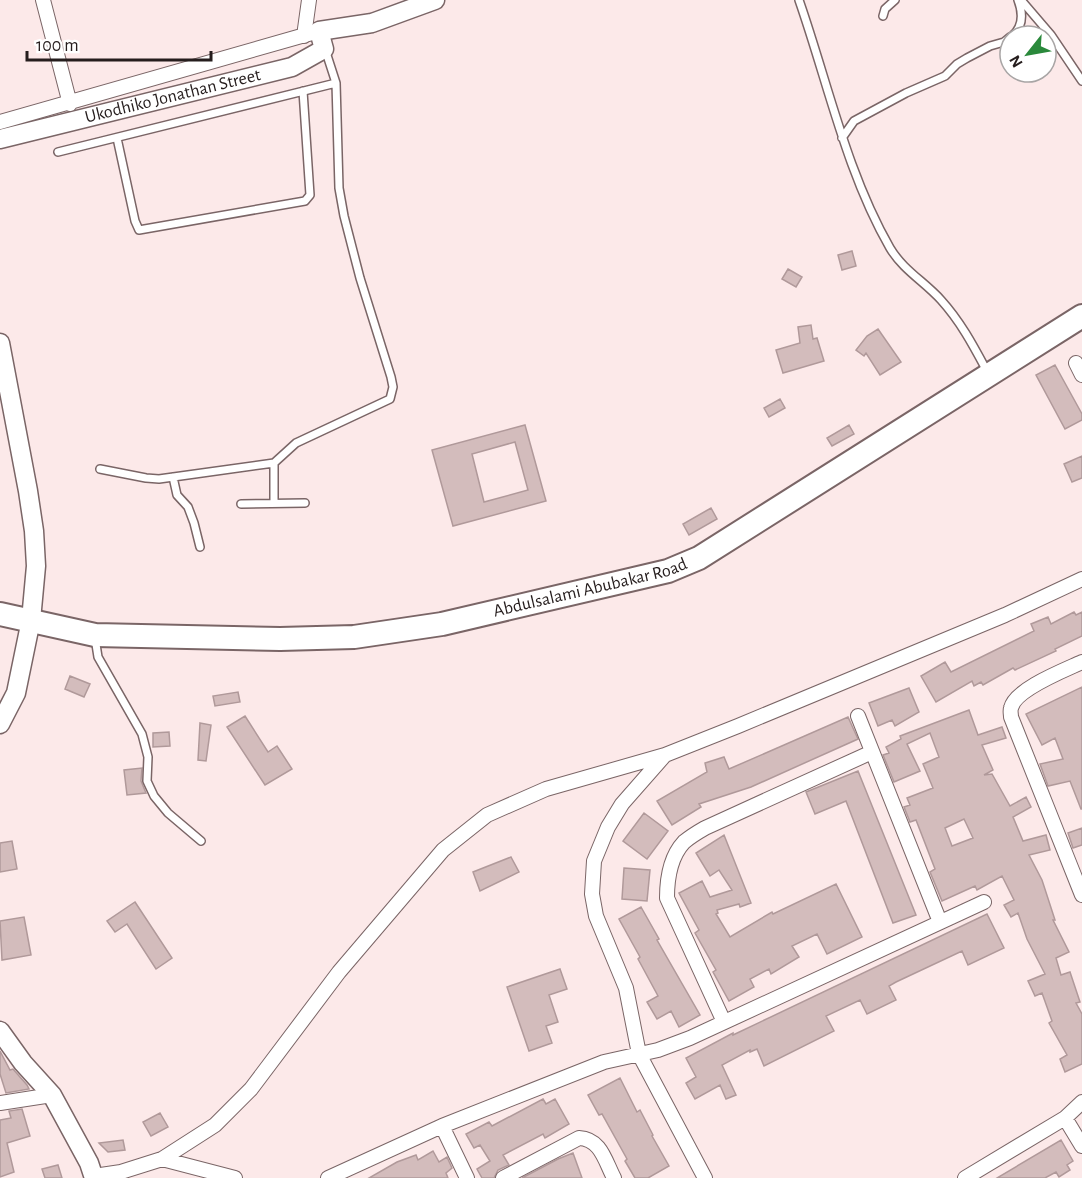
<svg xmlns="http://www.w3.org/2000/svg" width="1082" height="1178" font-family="'Alegreya Sans',sans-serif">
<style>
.building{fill:#d3bcbc;stroke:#b0999a;stroke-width:1.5;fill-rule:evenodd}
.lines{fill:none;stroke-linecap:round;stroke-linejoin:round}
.service-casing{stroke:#7a6566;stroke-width:10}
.minor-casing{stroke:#7a6566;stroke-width:16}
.tertiary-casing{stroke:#7a6566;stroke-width:21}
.primary-casing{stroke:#7a6566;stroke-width:26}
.service{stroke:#fff;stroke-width:7}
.minor{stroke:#fff;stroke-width:14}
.tertiary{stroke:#fff;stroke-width:18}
.primary{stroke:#fff;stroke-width:22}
.labels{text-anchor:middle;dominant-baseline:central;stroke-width:4.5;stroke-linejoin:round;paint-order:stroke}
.street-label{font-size:18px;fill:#251d1d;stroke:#fff}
</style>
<rect width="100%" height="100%" fill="#fce9e9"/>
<path class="building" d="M852,251L856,266L842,270L838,255Z
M788,269L802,277L796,287L782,279Z
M811,325L813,339L817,338L824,361L783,373L776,350L800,343L798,327Z
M878,329L901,362L880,375L866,353L864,356L856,350L867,336Z
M1055,365L1082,414V420L1065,429L1036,375Z
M780,399L785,408L769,417L764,408Z
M525,425L546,501L453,526L432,450ZM515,442L528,490L484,502L472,454Z
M849,425L854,434L832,446L827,438Z
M1082,456V478L1072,482L1064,464Z
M711,508L717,519L689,535L683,524Z
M1074,612L1076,615L1082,612V636L1055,649L1056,651L1015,670L1013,668L983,685L981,682L974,686L972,681L936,702L921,676L945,662L951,672L1034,631L1031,624L1048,617L1051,624Z
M70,676L90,684L84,697L65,689Z
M1082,687V809H1081L1070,781L1048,786L1040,764L1063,759L1055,738L1042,745L1026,714Z
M909,688L919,712L895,726L892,720L878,726L869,703Z
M238,692L240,702L215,706L213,696Z
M969,710L978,735L1002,727L1006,738L982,745L993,770L984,775L992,774L1010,806L1026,797L1031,807L1013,817L1023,841L1046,835L1050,850L1029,855L1042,880L1055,920H1053L1069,952L1056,958L1061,975L1070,972L1080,1002L1076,1003L1082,1014V1064L1065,1072L1060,1059L1067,1055L1049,1023L1052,1021L1042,993L1035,996L1028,981L1045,974L1027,939L1018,913L1011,917L1004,905L1014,900L1002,876L977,890L975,886L942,901L930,872L935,869L916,820L910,822L904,807L910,805L907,798L933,788L923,764L939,757L930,733L907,744L920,771L894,782L883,755L889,753L886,747L901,739L900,736ZM964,819L973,838L952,846L945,828Z
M245,716L268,752L277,746L292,769L265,785L227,727Z
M848,717L858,739L751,787L699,804L701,807L672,825L657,801L707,772L705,763L724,757L729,769Z
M200,723L211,725L206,761L198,760Z
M169,732L170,746L153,747V733Z
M142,768L141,781L146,793L127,795L124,770Z
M858,771L916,915L893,923L846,801L815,814L806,792Z
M644,813L668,831L647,859L623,841Z
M1082,828V845L1073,848L1068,833Z
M724,835L751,903L740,907L739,904L717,910L718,913L716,914L730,937L772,912L773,914L836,884L862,937L827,954L817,934L792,946L799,957L771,974L769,969L750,979L754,987L729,1001L713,972L716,970L695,933L699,930L679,893L702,881L710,897L732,890L719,870L710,876L696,853Z
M12,841L17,869L0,872V843Z
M511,857L519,872L480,891L473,872Z
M624,868L650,870L647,901L622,899Z
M135,902L172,958L156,969L127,924L115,932L107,921Z
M641,907L659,939L657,940L700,1015L679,1027L671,1011L657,1019L647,1002L658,996L638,959L640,957L619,919Z
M987,914L1004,948L968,965L962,951L896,982L889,986L896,1000L867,1014L860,1000L826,1016L834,1031L764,1066L757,1049L750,1052V1050L722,1065L736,1095L726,1099L720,1085L695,1099L686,1083L696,1077L686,1058L733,1033V1035Z
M24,917L31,955L2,960L0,921Z
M560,969L567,989L549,995L558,1022L546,1026L552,1043L529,1051L507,987Z
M0,1051L10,1070L13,1069L27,1085L29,1089L6,1093L0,1074Z
M620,1078L637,1112L640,1110L653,1135L652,1136L669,1166L648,1178H635L625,1161L627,1159L602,1114L599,1115L588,1095Z
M543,1099L546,1104L555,1099L569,1124L545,1138L543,1134L503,1155L509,1165L498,1170L494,1178H482L477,1169L490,1161L480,1145L474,1148L466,1134L489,1122L492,1126Z
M22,1109L30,1136L7,1143L14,1172L0,1177V1120L11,1118L9,1111Z
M160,1113L168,1127L151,1136L143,1122Z
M123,1140L125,1150L108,1152L99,1143Z
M1061,1140L1073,1161L1067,1165L1070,1170L1059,1177L1056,1172L1045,1178H997Z
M433,1151L439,1162L447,1157L452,1168L446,1173L448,1178H369L397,1162L416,1155L418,1160Z
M573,1153L582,1178H522L558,1159Z
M58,1165L62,1178H45L42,1169Z"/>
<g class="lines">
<defs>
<path id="service" d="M799,0C828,83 846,171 890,248C903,270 925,282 941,300C961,322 974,347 988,373
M1021,0L1051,35L1082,81
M883,16L885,9L895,0
M1012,36C1024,26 1023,13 1018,0
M117,138L135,221L139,230L305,201L310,195L303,91
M842,138L854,121L906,93L945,76L957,64L967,58L990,46L1004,42L1010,37
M58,152L336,83
M274,463V503
M100,469L146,478L159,479L274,463L296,443L390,399L393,387L391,377L360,278L344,216L339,188L336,83L325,49
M173,477L177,495L188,507L194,523L200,547
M241,504L305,503
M95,638L98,657L142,734L148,757L147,781L154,796L168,813L201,841"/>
<path id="minor" d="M43,0L70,104
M304,36L309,0
M0,122L319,31
M1076,363L1082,375
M1082,662C1065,670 1015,689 1011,708C1010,711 1011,714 1011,717L1082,895
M858,716L940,922
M665,755L622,804L608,827L594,861L592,894L596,916L626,988L639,1054L705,1178
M724,1022L667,898C667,879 670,857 684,842C690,837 698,832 705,828L872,752
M0,1103L52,1095
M1065,1118L1082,1102
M442,1126L467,1178
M162,1159L235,1178
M94,1176L121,1172L162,1159L215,1125L251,1089L339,972L443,850L487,815L546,789L665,755L738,726L1005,615L1082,579
M328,1178L442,1126L604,1062L658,1050L690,1038L984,902
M503,1178L579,1138C601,1139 605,1161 614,1178
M965,1178L1065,1118L1082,1146"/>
<g id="tertiary">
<path id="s1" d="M0,139L292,67L324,49L319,31L372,23L435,0"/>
<path d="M0,343L28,491L34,531L36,566L31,620L16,693L0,724"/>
<path d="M0,1031L23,1063L52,1095L89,1163L94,1178"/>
</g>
<g id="primary">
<path id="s2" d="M0,614L95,635L280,639L354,637L442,624L668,571L699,558L1082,316"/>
</g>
</defs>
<use href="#service" class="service-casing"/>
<use href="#minor" class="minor-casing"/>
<use href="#tertiary" class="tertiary-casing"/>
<use href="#primary" class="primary-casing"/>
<use href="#service" class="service"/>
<use href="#minor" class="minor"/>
<use href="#tertiary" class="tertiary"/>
<use href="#primary" class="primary"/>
</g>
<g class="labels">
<g class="street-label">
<text stroke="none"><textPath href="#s1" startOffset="178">Ukodhiko Jonathan Street</textPath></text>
<text stroke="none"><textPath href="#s2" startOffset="598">Abdulsalami Abubakar Road</textPath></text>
</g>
</g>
<g transform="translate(1028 54) rotate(239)"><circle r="28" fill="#ffffff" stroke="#a8a5a5" stroke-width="1.5"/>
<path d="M0-4.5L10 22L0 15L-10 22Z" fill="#2a893b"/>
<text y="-9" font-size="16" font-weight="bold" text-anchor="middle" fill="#251d1d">N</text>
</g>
<path d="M27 51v9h184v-9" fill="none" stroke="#251d1d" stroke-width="3"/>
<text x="36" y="51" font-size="18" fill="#251d1d" stroke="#ffffff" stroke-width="4.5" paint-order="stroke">100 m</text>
</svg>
